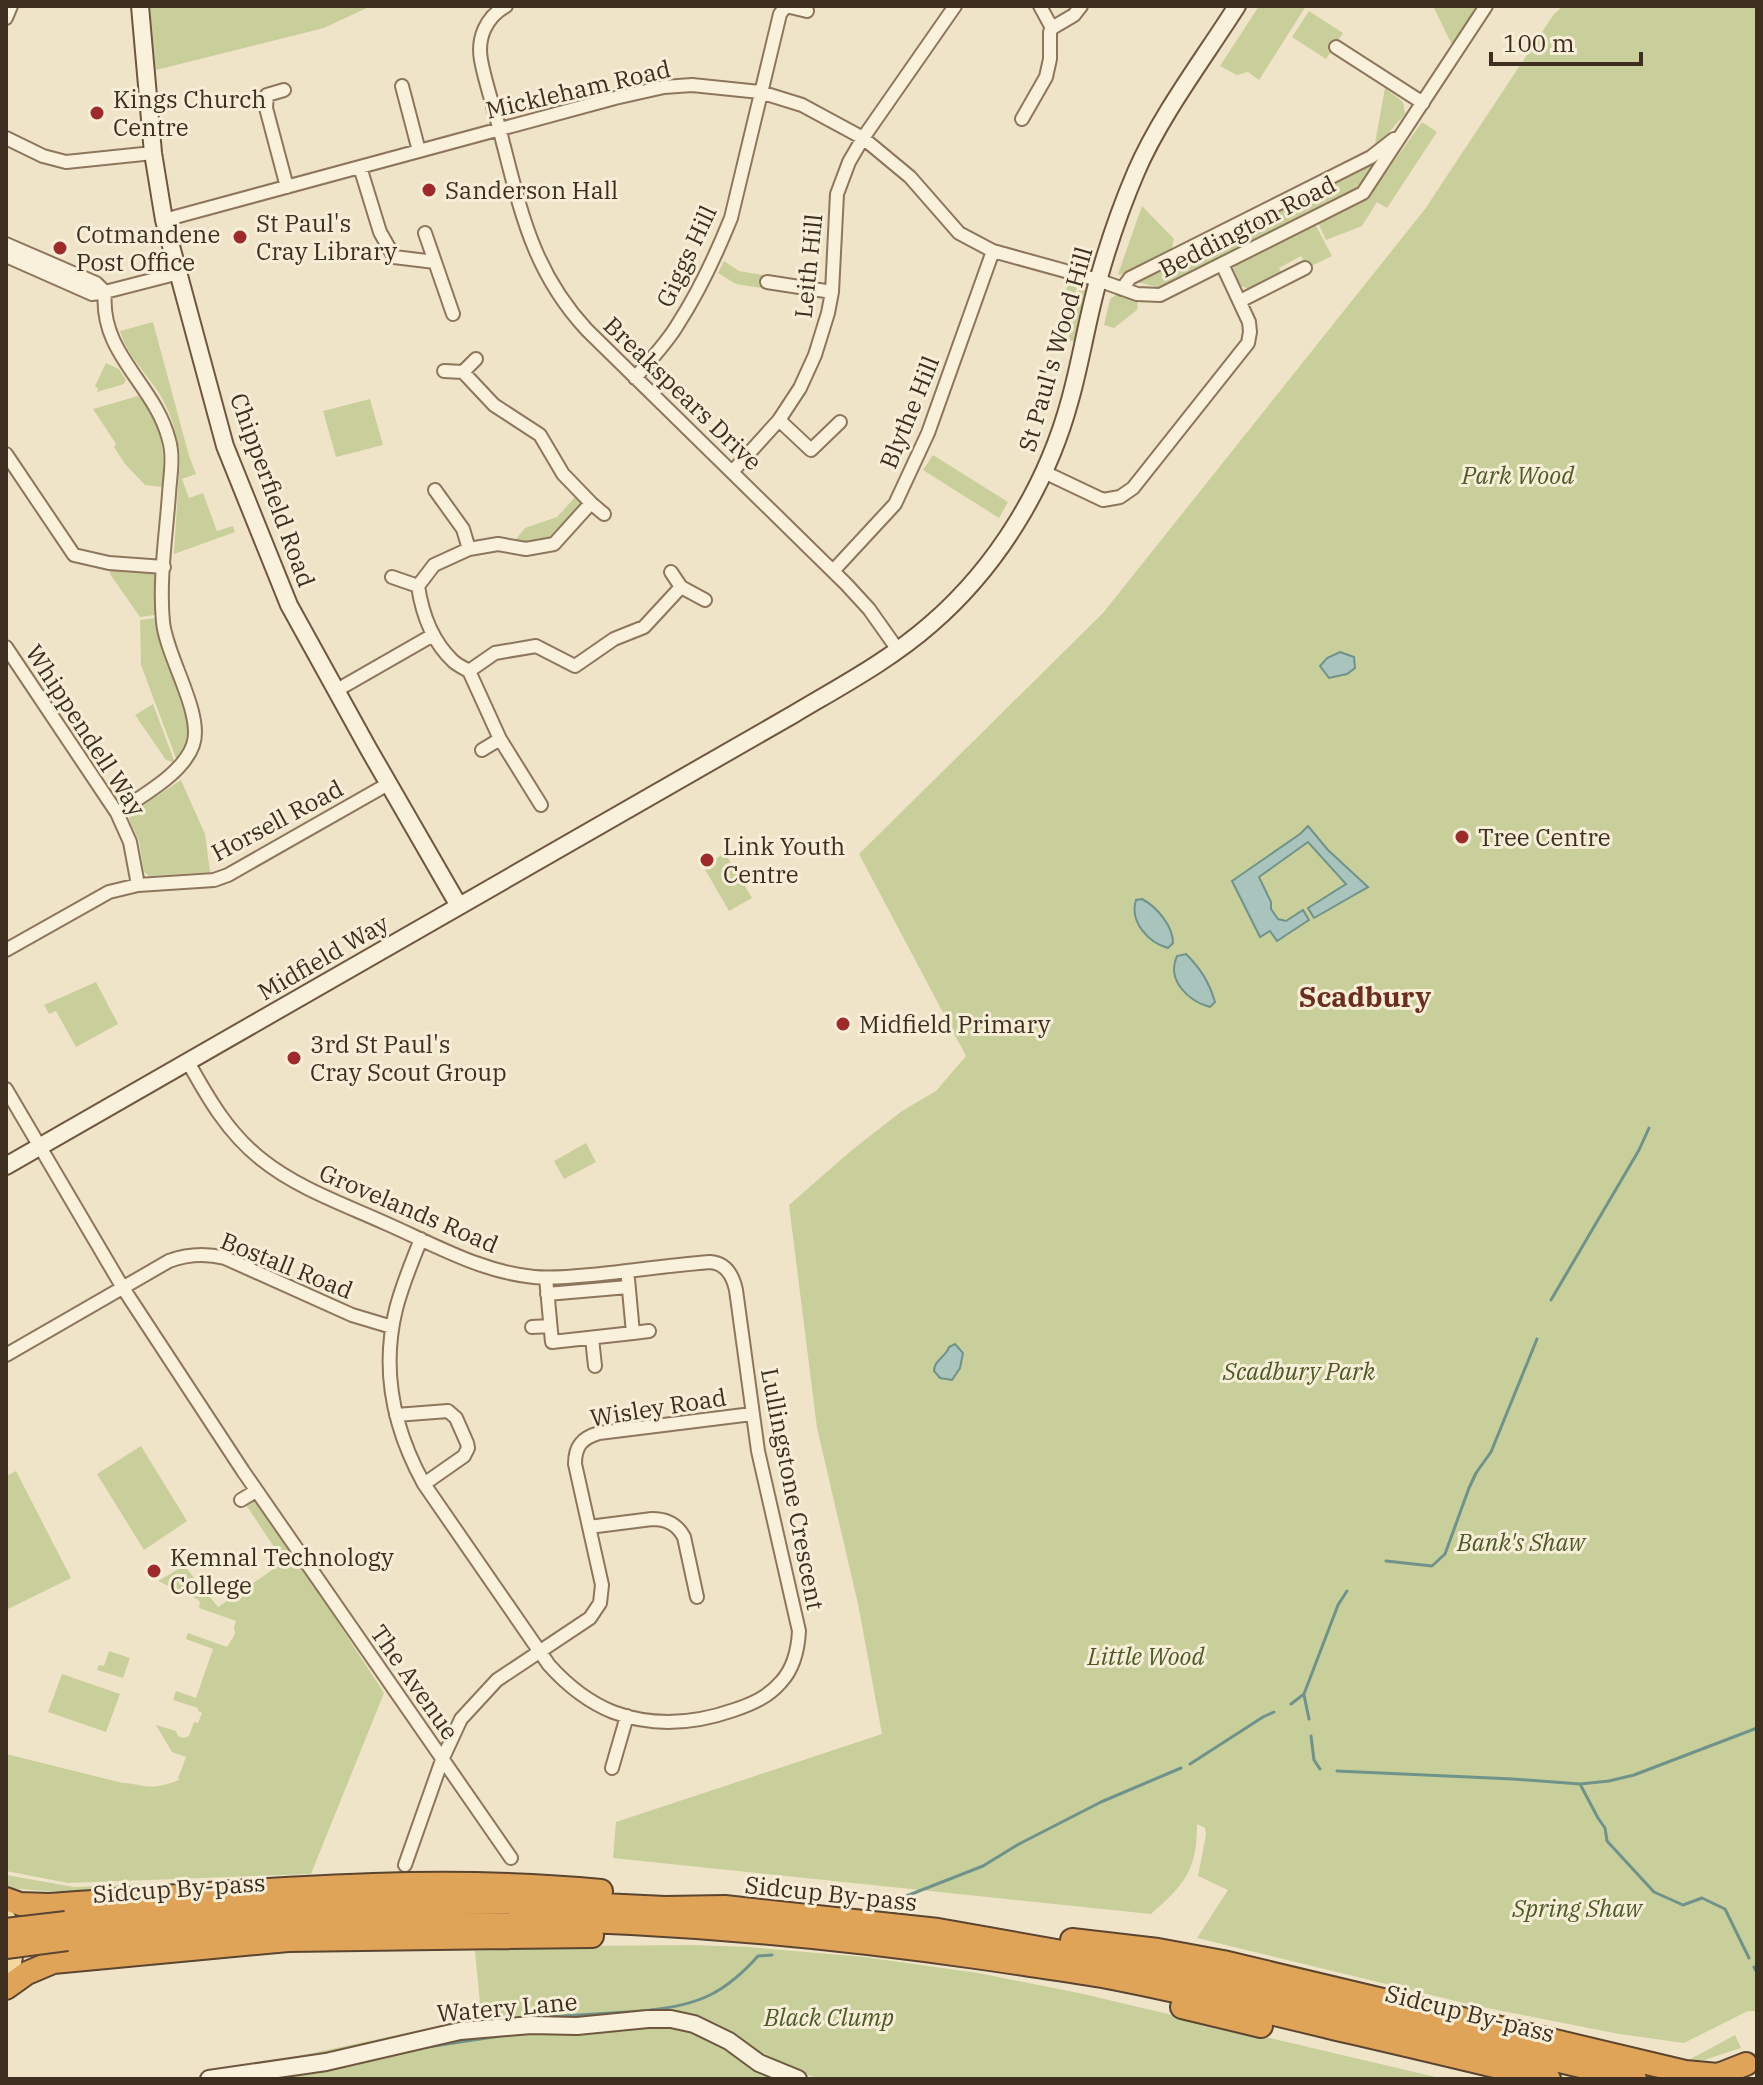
<svg xmlns="http://www.w3.org/2000/svg" width="1763" height="2085" font-family="'IBM Plex Serif',serif">
<style>
.green{fill:#c9cf9b}
.water{fill:#a9c4bc;stroke:#6f938a;stroke-width:2}
.lines{fill:none;stroke-linecap:round;stroke-linejoin:round}
.stream{stroke:#6f938a;stroke-width:3}
.street-casing{stroke:#8d765c;stroke-width:16}
.secondary-casing{stroke:#6f573f;stroke-width:20}
.primary-casing{stroke:#5b4430;stroke-width:22}
.highway-casing{stroke:#5b4430;stroke-width:26}
.street{stroke:#faf1dc;stroke-width:12}
.secondary{stroke:#faf1dc;stroke-width:16}
.primary{stroke:#f3d9a0;stroke-width:18}
.highway{stroke:#e0a458;stroke-width:22}
.highway-bridge-casing{stroke:#5b4430;stroke-width:26;stroke-linecap:butt}
.highway-bridge{stroke:#e0a458;stroke-width:22}
.poi-dot{fill:#9e2a2b;stroke:#f7eed8;stroke-width:3}
.labels{text-anchor:middle;dominant-baseline:central;stroke-width:6;stroke-linejoin:round;paint-order:stroke}
.street-label{font-size:24px;fill:#3d2e20;stroke:#f7eed8}
.poi-label{font-size:24px;fill:#3d2e20;stroke:#f7eed8;text-anchor:start}
.park-label{font-size:24px;font-style:italic;fill:#4d5a26;stroke:#f7eed8}
.quarter-label{font-size:28px;font-weight:bold;fill:#6b2e1e;stroke:#f7eed8}
</style>
<rect width="100%" height="100%" fill="#f0e4c8"/>
<path class="green" d="M150,6H371L324,28L156,70Z
M1259,6H1306L1259,80L1248,72L1237,75L1220,66Z
M1433,6H1479L1452,45Z
M1563,6H1757V2011H1748L1684,2043L1619,2034L1472,2005L1197,1938L1228,1890L1198,1876L1206,1835L1205,1828L1197,1824C1197,1870 1185,1884 1151,1914L613,1858L616,1822L882,1734L858,1604L817,1428L789,1205L852,1150L902,1111L936,1091L966,1056L859,854L1103,613L1425,209L1554,14Z
M1309,11L1343,33L1326,59L1292,37Z
M1385,88L1403,102L1405,114L1383,139L1375,143Z
M1422,122L1437,132L1387,208L1377,202L1362,226L1326,240L1318,223L1369,196Z
M1387,151L1360,189L1160,288L1134,281Z
M1142,206L1174,239L1172,249L1120,275L1118,274Z
M1315,224L1332,256L1307,268L1301,256L1279,268L1283,275L1252,290L1241,286L1233,268L1235,265Z
M724,261L739,271L763,275L761,288L736,284L718,273Z
M1068,282L1073,283L1077,287L1065,340L1056,338Z
M1080,285L1089,287L1077,342L1068,340Z
M1117,294L1138,301L1137,310L1114,328L1104,325L1110,299Z
M153,322L189,456L196,474L182,479L189,498L203,493L217,531L233,526L235,532L174,554L180,456C177,432 170,410 157,390C144,371 126,353 120,331Z
M106,363L119,369L126,380L124,384L97,392L98,389L95,386Z
M138,396C162,419 166,455 162,487L145,485L125,464L114,447L116,444L93,409Z
M370,399L383,445L336,457L323,411Z
M933,455L1008,502L999,518L923,470Z
M576,496L581,503L580,509L552,540L527,546L512,544L525,528L557,517Z
M110,570L156,574L155,615L140,617L110,574Z
M156,618L161,644L188,724L185,749L177,761L141,665L140,620Z
M153,704L175,763L166,760L135,715Z
M181,780L205,834L210,872L149,876L144,872L139,841L129,819L130,814Z
M725,853L752,898L729,911L703,866Z
M96,982L118,1024L76,1047L56,1011L49,1014L44,1005Z
M586,1143L596,1162L564,1179L554,1161Z
M141,1446L187,1521L144,1550L97,1474Z
M16,1471L71,1578L6,1610V1476Z
M255,1495L384,1693L311,1874L68,1883L6,1871V1754L123,1783C131,1783 136,1785 144,1786C157,1788 168,1784 179,1780L178,1776H179L186,1757L172,1752L156,1725L176,1731L178,1736L183,1738L189,1736L194,1722L198,1723L202,1713L198,1711V1708L173,1700L176,1691L196,1698L213,1649L186,1639L188,1633L227,1647L235,1634L234,1628L236,1621L199,1608L200,1602L197,1599L158,1581L182,1567L187,1569L218,1607L284,1562L244,1502Z
M109,1651L130,1658L123,1678L97,1670L99,1665L104,1666Z
M62,1674L120,1694L106,1732L48,1712Z
M6,1875L74,1887L298,1878L74,1893L6,1888Z
M692,1945L749,1947L864,1957L978,1973L1079,1993L1444,2079H822L784,2069L731,2038L631,2016L323,2057L275,2061L477,2018L480,2004L475,1951L577,1946Z
M617,2027H692L786,2079H271L407,2053L455,2036Z
M1735,2035L1741,2048L1704,2060L1685,2062Z"/>
<path class="water" d="M1340,652L1354,657L1355,668L1347,674L1329,678L1320,666L1327,658Z
M1308,826L1328,850L1368,887L1314,918L1308,908L1346,884L1308,842L1259,877L1271,902V909L1278,919L1286,921L1303,910L1309,920L1277,941L1270,931L1260,937L1232,881L1300,834Z
M1142,899C1157,907 1173,926 1173,943L1168,948C1149,943 1129,922 1136,900Z
M1186,954C1201,969 1209,982 1215,1002L1210,1007C1188,1001 1166,980 1177,956Z
M955,1344L963,1353L960,1368L952,1380L940,1378L934,1371C934,1360 946,1357 949,1347Z"/>
<g class="lines">
<path class="stream" d="M1551,1300L1639,1150L1649,1128
M1386,1561L1432,1566L1445,1554L1469,1488L1476,1473L1491,1452L1537,1339
M1304,1695L1309,1719
M1291,1704L1304,1694L1338,1605L1347,1591
M1311,1736L1314,1760L1320,1769
M1190,1764L1263,1717L1274,1712
M1337,1771L1513,1779L1580,1784L1598,1818L1605,1828L1607,1841L1654,1892L1683,1905L1702,1898L1725,1909L1749,1958
M1580,1784L1609,1781L1634,1775L1757,1728
M891,1902L983,1866L1019,1844L1101,1802L1181,1768
M1754,1967L1757,1973
M650,2010C699,2005 725,1993 758,1956L772,1955
M547,2017L643,2011
M427,2047L514,2034"/>
<defs>
<path id="street" d="M506,6C486,17 477,38 481,60C486,87 496,113 502,139C521,212 533,272 587,330L846,584L869,609L898,650
M786,6L807,11
M1040,6L1052,28
M6,18L11,6
M1336,47L1423,103
M402,86L419,151
M284,90L267,95L266,108L287,187
M1022,119L1046,77L1050,59V32L1052,28L1074,15L1081,6
M6,138L43,156L66,162L153,153
M360,167L380,232L394,257L435,262L453,314
M164,220L615,98L664,87L692,85L760,92L802,105L863,138L910,177L959,233L993,251L1098,280L1137,294L1160,295L1363,193L1486,6
M425,233L435,262
M6,244L96,283L105,292
M6,256L92,294L105,292
M767,282L832,292
M1122,289L1130,278L1371,157L1394,139
M1240,301L1305,268
M444,371L463,372L494,405L540,435L563,474L591,503
M463,372L476,359
M635,378C650,360 667,343 678,324C700,290 716,255 731,218L780,14L786,6
M779,420L811,450L840,422
M6,454L74,555L109,563L164,567
M732,472L779,420L800,388L815,355L828,313L832,292L837,194L849,162L863,138L955,6
M1044,472L1103,500L1120,497L1133,488L1248,343L1250,332L1249,322L1222,264
M435,490L463,529L469,549
M604,514L591,503L554,544L526,549L498,544L469,549L434,565L418,586C422,613 432,641 453,661C457,665 464,668 469,671L495,653L536,646L575,666L614,639L644,627L681,587
M833,571L895,504L928,433L993,251
M671,572L681,587L705,600
M392,577L418,586
M6,647L117,813L130,842L138,885
M469,671L500,739L541,805
M337,690L433,635
M482,750L500,739
M117,813C141,796 183,774 193,745C204,714 166,656 163,622C159,580 166,536 169,494C170,477 174,457 169,440C155,384 99,354 105,292L179,273
M6,950L109,892L138,885L214,880L228,875L388,784
M188,1062C208,1098 228,1133 261,1159C297,1188 343,1204 385,1223C433,1244 481,1272 534,1277C556,1279 579,1276 601,1274C637,1270 674,1265 710,1262C726,1263 733,1276 736,1290L758,1451L799,1631C798,1650 794,1668 781,1682C768,1697 752,1704 734,1710C694,1724 653,1727 613,1712C588,1702 567,1685 549,1665L424,1484C394,1430 381,1370 396,1309C402,1285 412,1262 421,1239
M6,1089L123,1288L243,1471L511,1858
M546,1278L552,1342L633,1333
M628,1279L633,1333L649,1331
M547,1294L628,1287
M532,1327L550,1326
M592,1338L595,1366
M6,1355L169,1261C188,1254 205,1253 225,1258L352,1315L392,1327
M396,1415L448,1411L456,1418L467,1443L468,1448L464,1456L424,1484
M241,1500L256,1491
M589,1527L652,1519C667,1519 677,1524 684,1537L697,1597
M612,1768L627,1716
M405,1865L442,1760L461,1719L497,1680L590,1618L600,1603L602,1585L575,1464C575,1446 582,1438 599,1433L752,1414"/>
<path id="secondary" d="M140,6L153,153L164,220L225,446L289,605L368,748L459,906
M6,1166L794,714C841,686 890,660 931,624C998,566 1047,485 1070,400C1081,361 1087,320 1098,281C1108,245 1121,207 1136,172C1160,116 1204,58 1237,6
M209,2079L326,2062L460,2031L531,2025L577,2026L648,2019H671L694,2024L729,2041L759,2063L798,2079"/>
<path id="primary" d="M6,1918C18,1940 14,1961 6,1984"/>
<path id="highway" d="M6,1899L20,1904L49,1905C233,1893 417,1873 601,1891
M66,1923L152,1915L354,1903L540,1902L665,1908L725,1907L938,1930L1220,1980L1635,2079
M67,1939C162,1930 257,1923 352,1920C563,1913 775,1928 983,1958C1022,1964 1062,1969 1102,1976C1181,1991 1259,2010 1337,2029C1408,2045 1478,2062 1549,2079
M1072,1940L1158,1950L1223,1962L1685,2072L1718,2075L1746,2064
M6,1988L27,1973L53,1962L288,1940L592,1936
M1182,2007L1261,2026"/>
</defs>
<use href="#street" class="street-casing"/>
<use href="#secondary" class="secondary-casing"/>
<use href="#primary" class="primary-casing"/>
<use href="#highway" class="highway-casing"/>
<use href="#street" class="street"/>
<use href="#secondary" class="secondary"/>
<use href="#primary" class="primary"/>
<use href="#highway" class="highway"/>
<defs>
<path id="highway-bridge" d="M6,1930L66,1923
M6,1947L67,1939"/>
</defs>
<use href="#highway-bridge" class="highway-bridge-casing"/>
<use href="#highway-bridge" class="highway-bridge"/>
</g>
<g class="poi-dot">
<circle cx="97" cy="113" r="8"/>
<circle cx="429" cy="190" r="8"/>
<circle cx="240" cy="237" r="8"/>
<circle cx="60" cy="248" r="8"/>
<circle cx="1462" cy="837" r="8"/>
<circle cx="707" cy="860" r="8"/>
<circle cx="843" cy="1024" r="8"/>
<circle cx="294" cy="1058" r="8"/>
<circle cx="154" cy="1571" r="8"/>
</g>
<g class="labels">
<g class="street-label">
<text transform="translate(578 89) rotate(-13)">Mickleham Road</text>
<text transform="translate(1247 226) rotate(-27)">Beddington Road</text>
<text transform="translate(686 256) rotate(-65)">Giggs Hill</text>
<text transform="translate(808 266) rotate(-84)">Leith Hill</text>
<text transform="translate(1055 349) rotate(-74)">St Paul's Wood Hill</text>
<text transform="translate(683 393) rotate(44)">Breakspears Drive</text>
<text transform="translate(909 412) rotate(-68)">Blythe Hill</text>
<text transform="translate(273 490) rotate(70)">Chipperfield Road</text>
<text transform="translate(86 730) rotate(57)">Whippendell Way</text>
<text transform="translate(277 820) rotate(-28)">Horsell Road</text>
<text transform="translate(323 957) rotate(-30)">Midfield Way</text>
<text transform="translate(409 1208) rotate(23)">Grovelands Road</text>
<text transform="translate(287 1265) rotate(22)">Bostall Road</text>
<text transform="translate(658 1407) rotate(-9)">Wisley Road</text>
<text transform="translate(793 1489) rotate(79)">Lullingstone Crescent</text>
<text transform="translate(415 1682) rotate(55)">The Avenue</text>
<text transform="translate(179 1888) rotate(-4)">Sidcup By-pass</text>
<text transform="translate(831 1893) rotate(6)">Sidcup By-pass</text>
<text transform="translate(507 2007) rotate(-5)">Watery Lane</text>
<text transform="translate(1470 2013) rotate(14)">Sidcup By-pass</text>
</g>
<g class="poi-label">
<text x="113" y="99">Kings Church<tspan x="113" dy="28">Centre</tspan></text>
<text x="445" y="190">Sanderson Hall</text>
<text x="256" y="223">St Paul's<tspan x="256" dy="28">Cray Library</tspan></text>
<text x="76" y="234">Cotmandene<tspan x="76" dy="28">Post Office</tspan></text>
<text x="1478" y="837">Tree Centre</text>
<text x="723" y="846">Link Youth<tspan x="723" dy="28">Centre</tspan></text>
<text x="859" y="1024">Midfield Primary</text>
<text x="310" y="1044">3rd St Paul's<tspan x="310" dy="28">Cray Scout Group</tspan></text>
<text x="170" y="1557">Kemnal Technology<tspan x="170" dy="28">College</tspan></text>
</g>
<g class="park-label">
<text x="1518" y="475">Park Wood</text>
<text x="1299" y="1371">Scadbury Park</text>
<text x="1521" y="1542">Bank's Shaw</text>
<text x="1146" y="1656">Little Wood</text>
<text x="1577" y="1908">Spring Shaw</text>
<text x="829" y="2017">Black Clump</text>
</g>
<g class="quarter-label">
<text x="1365" y="996">Scadbury</text>
</g>
</g>
<rect width="1763" height="2085" fill="none" stroke="#3d2e20" stroke-width="16"/>
<path d="M1491 52v12h150v-12" fill="none" stroke="#3d2e20" stroke-width="4"/>
<text x="1503" y="52" font-size="24" fill="#3d2e20" stroke="#f7eed8" stroke-width="6" paint-order="stroke">100 m</text>
</svg>
